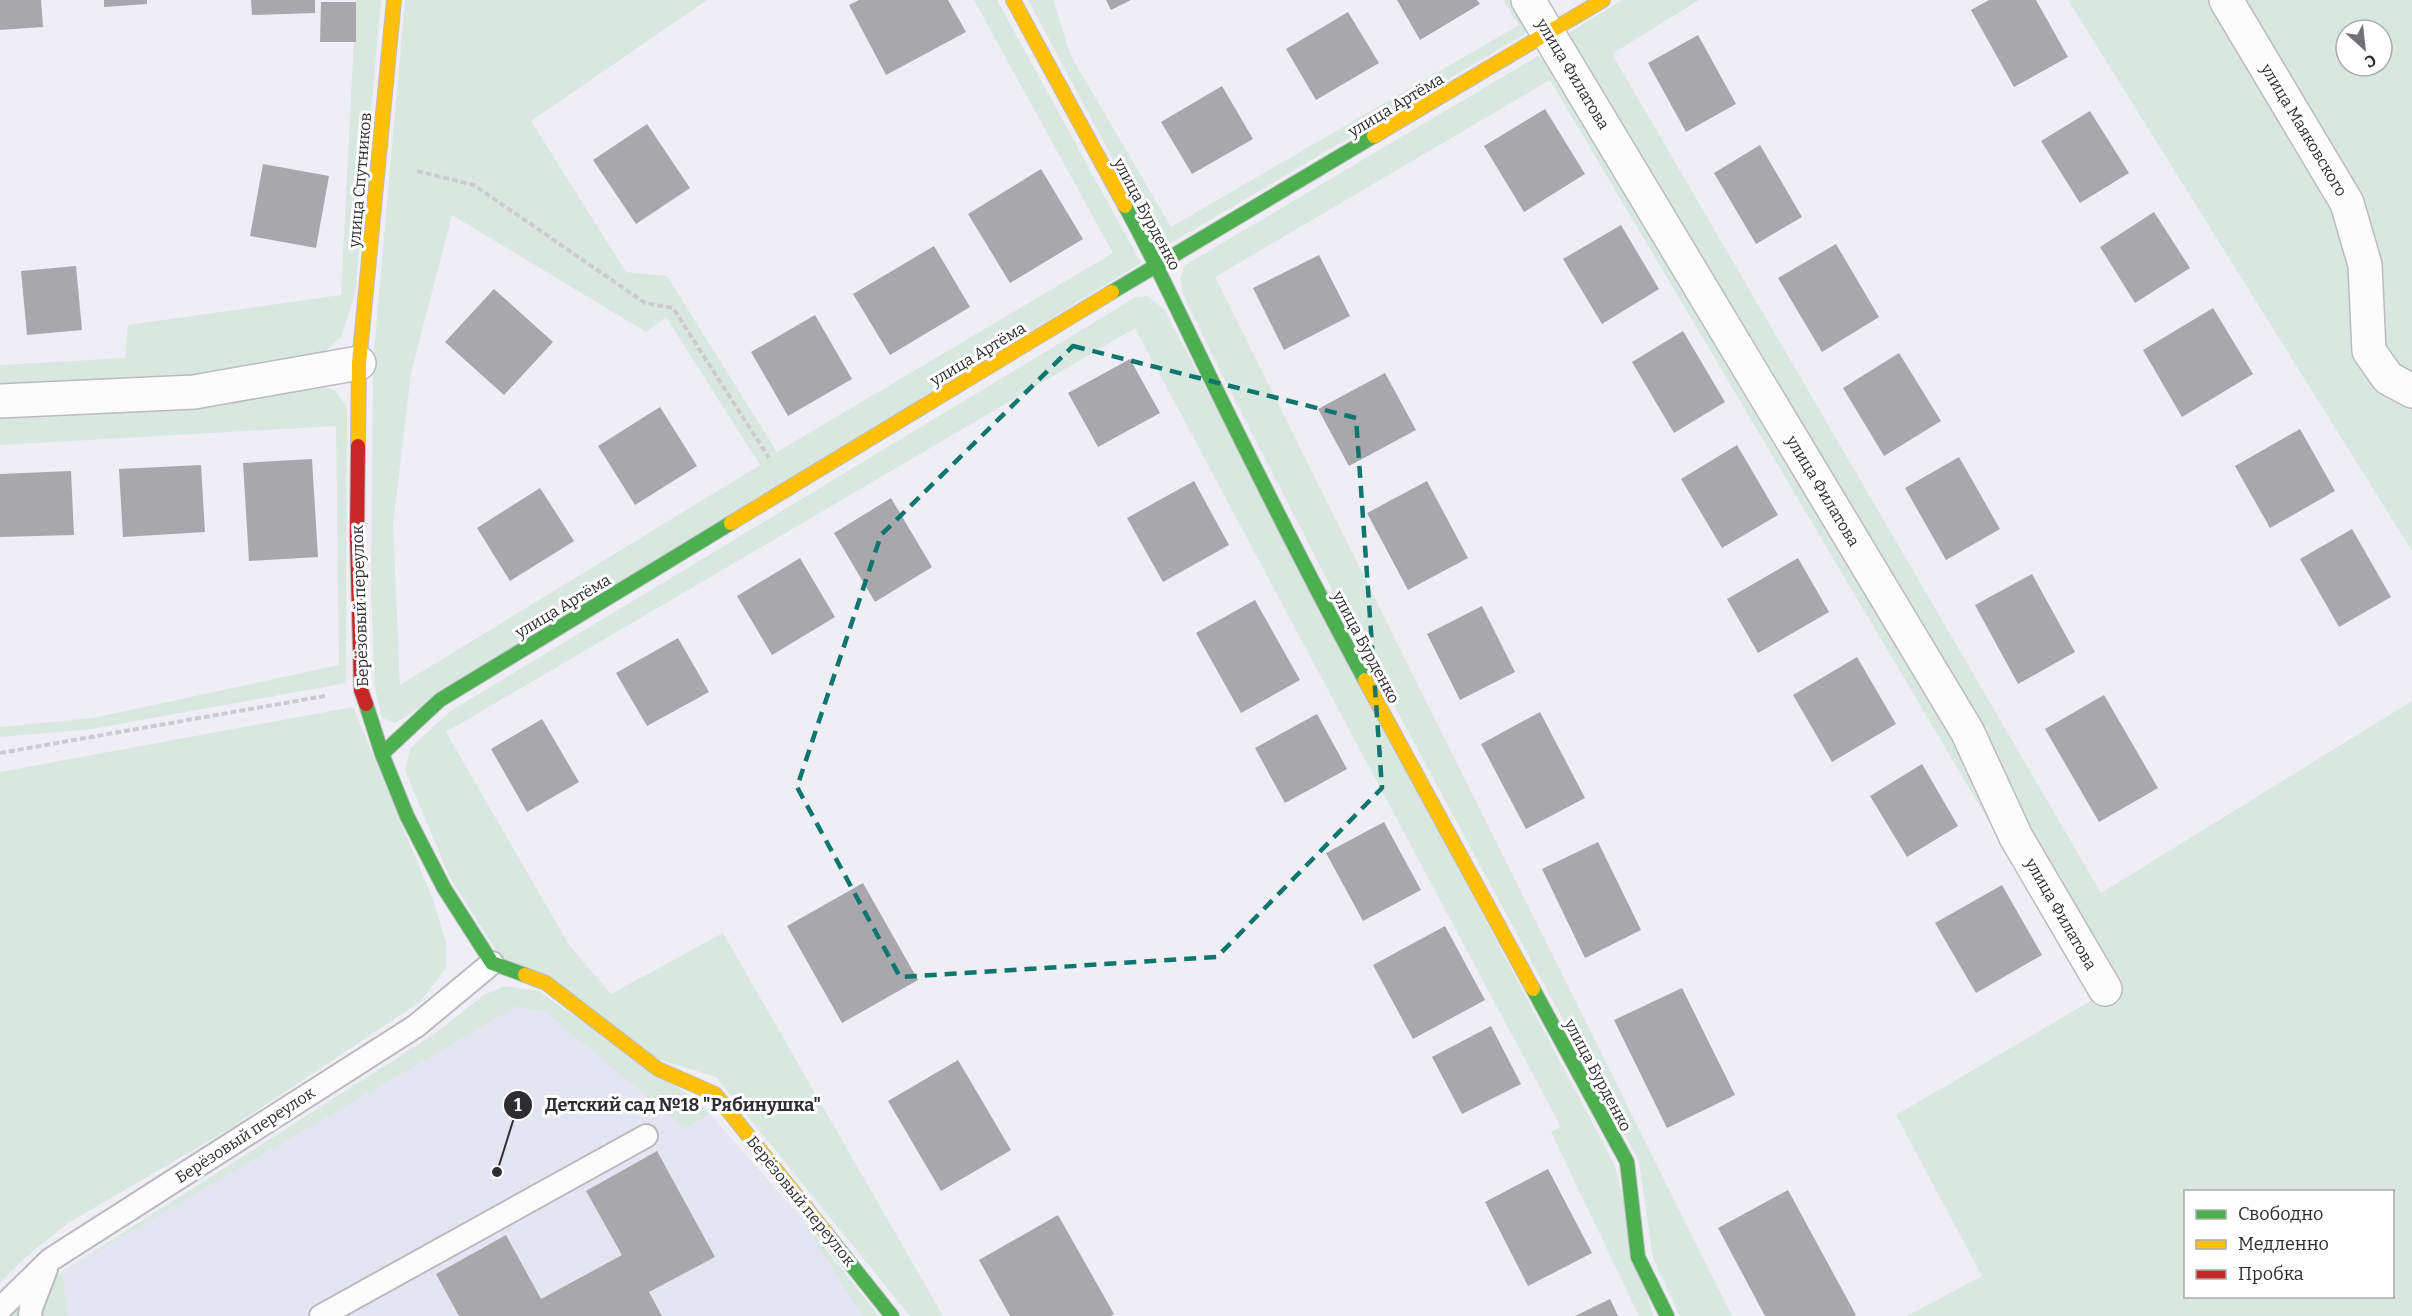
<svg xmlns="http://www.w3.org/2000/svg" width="2412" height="1316" font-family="Bitter,serif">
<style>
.built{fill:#e5e4f2}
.green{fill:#d9e7e1;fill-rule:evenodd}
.building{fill:#a8a7ac}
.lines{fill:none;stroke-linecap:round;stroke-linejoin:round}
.lane-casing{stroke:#bbbbbf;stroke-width:26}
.street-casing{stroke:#bbbbbf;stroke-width:36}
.fast-casing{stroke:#bbbbbf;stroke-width:16}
.slow-casing{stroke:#bbbbbf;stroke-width:16}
.jam-casing{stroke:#bbbbbf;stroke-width:16}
.path{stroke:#cccccf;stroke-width:4;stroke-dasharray:6 3;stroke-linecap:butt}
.lane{stroke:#fcfcfd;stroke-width:22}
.street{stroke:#fcfcfd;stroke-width:33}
.fast{stroke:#4caf50;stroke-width:14}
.slow{stroke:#ffc107;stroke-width:14}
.jam{stroke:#c62828;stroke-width:14}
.marked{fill:none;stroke:#0f766e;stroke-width:4.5;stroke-dasharray:12 8;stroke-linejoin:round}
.labels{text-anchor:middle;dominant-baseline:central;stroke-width:6;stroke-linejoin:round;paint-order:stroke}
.street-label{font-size:16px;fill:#2e2d32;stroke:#fff}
.leader{fill:none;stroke:#2e2d32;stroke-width:2}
.callout-dot{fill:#2e2d32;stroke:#fff;stroke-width:2}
.mark-label{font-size:18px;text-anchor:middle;font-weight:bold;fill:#fff}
.callout-label{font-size:18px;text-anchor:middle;font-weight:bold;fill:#2e2d32;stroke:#fff;stroke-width:6;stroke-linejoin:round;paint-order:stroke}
</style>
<rect width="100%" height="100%" fill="#eeeef4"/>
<path class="built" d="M516,1007L545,1010L685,1129L710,1114L799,1215L862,1316H67L63,1271Z"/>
<path class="green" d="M356,0H381L355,294L341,337L320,356L244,372L0,390V365L125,358L128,325L341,295Z
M405,0H707L531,121L626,272L667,276L777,452L1113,253L974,0H997L1141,263L395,723L382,718L375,688L371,597L373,362ZM452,215L646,332L666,317L760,465L400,685L393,524L411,373Z
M1028,0H1053L1071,56L1171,227L1519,25L1503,0H1516L1528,32L1161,249Z
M1622,0H1699L1612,54L2101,893L2412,701V1316H1907L1982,1276L1896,1115L2094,999L1550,80L1215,277L1732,1316H1680L1653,1258L1639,1161L1338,601L1220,371L1183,294L1180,278L1185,265L1538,56L1551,59L1958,733L2009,842L2101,994L2113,986L2025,836L1975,724L1569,48L1570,32ZM2186,1192H2392V1296H2186Z
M2068,0H2209L2336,210L2352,267L2357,356L2412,406V551Z
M2244,0H2412V376L2398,368L2383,345L2380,264L2364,199ZM2346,30H2382V66H2346Z
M1147,296L1164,309L1615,1166L1653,1316H1639L1551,1132L1561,1127L1135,328L446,732L569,945L611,994L723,933L943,1316H910L716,1077L658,1059L499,955L449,876L405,770L410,749L449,712L1136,297Z
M311,383L335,390L347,407L346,683L92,729L0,737V727L93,718L339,665L336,426L0,445V413Z
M353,707L432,897L446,942V968L420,1002L226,1131L68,1223L25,1258L0,1283V772Z
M504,986L538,991L698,1101L710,1114L685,1129L545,1011L516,1007L63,1271L67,1316H8L63,1271L433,1035L484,995Z
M799,1215L879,1316H862Z"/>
<path class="building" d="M0,0H41L43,27L0,30Z
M104,0H147V4L104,7Z
M251,0H315V13L252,15Z
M859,0H948L966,32L886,75L849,5Z
M1106,0H1131L1111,10Z
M1397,0H1477L1480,4L1420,40Z
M1989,0H2036L2068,57L2014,87L1971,10Z
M321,2H356V42H320Z
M1348,12L1379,63L1316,100L1286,49Z
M1698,35L1736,104L1686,132L1648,63Z
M1222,86L1253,139L1192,174L1161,122Z
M1545,109L1585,174L1524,212L1484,146Z
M2090,111L2129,173L2080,203L2041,141Z
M647,124L690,188L636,224L593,160Z
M1760,145L1802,217L1756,244L1714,173Z
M263,164L329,176L316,248L250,236Z
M1041,169L1083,239L1010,283L968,214Z
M2154,212L2190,268L2135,303L2100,247Z
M1621,225L1659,289L1602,324L1563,259Z
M1836,244L1879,317L1822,352L1778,278Z
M934,246L970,307L890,355L853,294Z
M1319,255L1350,316L1284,350L1253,288Z
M76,266L82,330L27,335L21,271Z
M494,289L553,342L504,395L445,342Z
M2213,308L2253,374L2182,417L2143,350Z
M815,315L852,379L788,416L751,352Z
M1683,331L1725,402L1674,433L1632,362Z
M1899,353L1941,421L1884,456L1843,388Z
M1130,359L1160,413L1098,447L1068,393Z
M1385,373L1416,430L1349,466L1318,409Z
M660,407L697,466L635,505L598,446Z
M2300,429L2335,491L2270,528L2235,466Z
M1737,445L1778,515L1722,548L1681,479Z
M1959,457L2000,529L1946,560L1905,488Z
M312,459L318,557L249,561L243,463Z
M201,465L205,532L123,537L119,469Z
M71,471L74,535L0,537V474Z
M1194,481L1229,545L1163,582L1127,518Z
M1427,481L1468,558L1408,590L1367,513Z
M540,488L574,541L510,581L477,528Z
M891,498L932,567L875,602L834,533Z
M2352,529L2391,597L2339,627L2300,559Z
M800,558L835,617L772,655L737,596Z
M1798,558L1829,612L1758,653L1727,599Z
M2032,574L2075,652L2018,684L1975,605Z
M1255,600L1300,680L1241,713L1196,633Z
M1482,606L1515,672L1460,700L1427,634Z
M678,638L709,692L647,726L616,673Z
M1857,657L1896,724L1832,762L1793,695Z
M2104,695L2158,788L2099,822L2045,729Z
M1540,712L1585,798L1526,829L1481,744Z
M1317,714L1347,769L1285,803L1255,748Z
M542,719L579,782L527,812L491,749Z
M1922,764L1958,826L1907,857L1870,796Z
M1384,822L1421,890L1363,921L1326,853Z
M1598,842L1641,930L1585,958L1542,869Z
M863,883L918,980L842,1023L787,926Z
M2002,885L2042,955L1976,993L1935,923Z
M1445,926L1485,1000L1413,1039L1373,965Z
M1682,988L1735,1095L1667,1128L1614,1020Z
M1491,1026L1521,1084L1462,1114L1432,1057Z
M958,1060L1011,1150L941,1191L888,1101Z
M657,1151L715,1257L649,1292L662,1316H459L436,1274L506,1235L541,1299L622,1255L586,1191Z
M1548,1169L1592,1253L1528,1286L1485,1202Z
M1788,1190L1856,1315L1854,1316H1765L1718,1228Z
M1058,1215L1114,1314L1111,1316H1010L979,1260Z
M1610,1299L1618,1316H1575Z"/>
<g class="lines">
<defs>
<path id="lane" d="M0,1309L50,1260L416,1026L492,963
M30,1316L31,1308L46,1269
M321,1316L646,1136"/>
<path id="street" d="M1528,0L1967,731L2016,837L2105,989
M2226,0L2347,203L2365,265L2369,351L2388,378L2412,391
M0,401L194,392L359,363"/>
<path id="fast" d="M1125,206C1156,262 1182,320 1210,377C1260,479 1311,581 1365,680
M1112,292L1374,136
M366,704L382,754L407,816L444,888L492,963L525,975
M382,754L440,700L731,523
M1533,989L1627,1162L1638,1257L1667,1316
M826,1233L892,1316"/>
<path id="slow" d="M1013,0L1125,206
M1374,136L1603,0
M358,446L359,363L394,0
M731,523L1112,292
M1365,680L1533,989
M525,975L546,983L658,1069L715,1094L826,1233"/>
<path id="jam" d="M358,446L357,536L361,690L366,704"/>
</defs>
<use href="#lane" class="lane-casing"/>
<use href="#street" class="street-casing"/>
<use href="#fast" class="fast-casing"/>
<use href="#slow" class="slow-casing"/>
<use href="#jam" class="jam-casing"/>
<path class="path" d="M417,171L474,185L645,303L673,308L769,458
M0,753L325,696"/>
<use href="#lane" class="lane"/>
<use href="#street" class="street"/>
<use href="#fast" class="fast"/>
<use href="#slow" class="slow"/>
<use href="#jam" class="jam"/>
</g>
<path class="marked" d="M1073,346L1356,418L1382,788L1217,957L900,977L797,787L881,535Z"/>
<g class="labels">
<g class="street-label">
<text transform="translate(1573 74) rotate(59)">улица Филатова</text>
<text transform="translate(1396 105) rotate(-31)">улица Артёма</text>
<text transform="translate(2304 130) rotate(59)">улица Маяковского</text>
<text transform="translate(360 180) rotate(-85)">улица Спутников</text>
<text transform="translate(1147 214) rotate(62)">улица Бурденко</text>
<text transform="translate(978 354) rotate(-31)">улица Артёма</text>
<text transform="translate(1823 491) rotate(59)">улица Филатова</text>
<text transform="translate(360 606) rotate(-92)">Берёзовый переулок</text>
<text transform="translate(563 606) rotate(-31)">улица Артёма</text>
<text transform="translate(1366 647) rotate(62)">улица Бурденко</text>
<text transform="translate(2061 914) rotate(60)">улица Филатова</text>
<text transform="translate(1598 1075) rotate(62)">улица Бурденко</text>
<text transform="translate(245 1135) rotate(-33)">Берёзовый переулок</text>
<text transform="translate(801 1201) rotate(51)">Берёзовый переулок</text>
</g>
</g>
<path class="leader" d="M497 1172L518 1105"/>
<g class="callout-dot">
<circle cx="497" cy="1172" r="6"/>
<circle cx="518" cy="1105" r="15"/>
</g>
<g class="mark-label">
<text x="518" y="1111">1</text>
</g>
<g class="callout-label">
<text x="683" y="1111">Детский сад №18 "Рябинушка"</text>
</g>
<rect x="2184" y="1190" width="210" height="108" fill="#ffffff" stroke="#ababad" stroke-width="1.5"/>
<rect x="2196" y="1210" width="30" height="9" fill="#4caf50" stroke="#ababad" stroke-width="1.5"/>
<text x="2238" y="1220" font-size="18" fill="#2e2d32">Свободно</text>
<rect x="2196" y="1240" width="30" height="9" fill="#ffc107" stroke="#ababad" stroke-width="1.5"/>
<text x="2238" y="1250" font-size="18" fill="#2e2d32">Медленно</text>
<rect x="2196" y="1270" width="30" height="9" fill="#c62828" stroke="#ababad" stroke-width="1.5"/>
<text x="2238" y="1280" font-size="18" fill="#2e2d32">Пробка</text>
<g transform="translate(2364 48) rotate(153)"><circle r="28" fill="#ffffff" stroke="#ababad" stroke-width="1.5"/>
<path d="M0-4.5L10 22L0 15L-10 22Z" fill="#717176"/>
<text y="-9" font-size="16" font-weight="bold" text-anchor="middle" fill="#2e2d32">С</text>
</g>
</svg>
